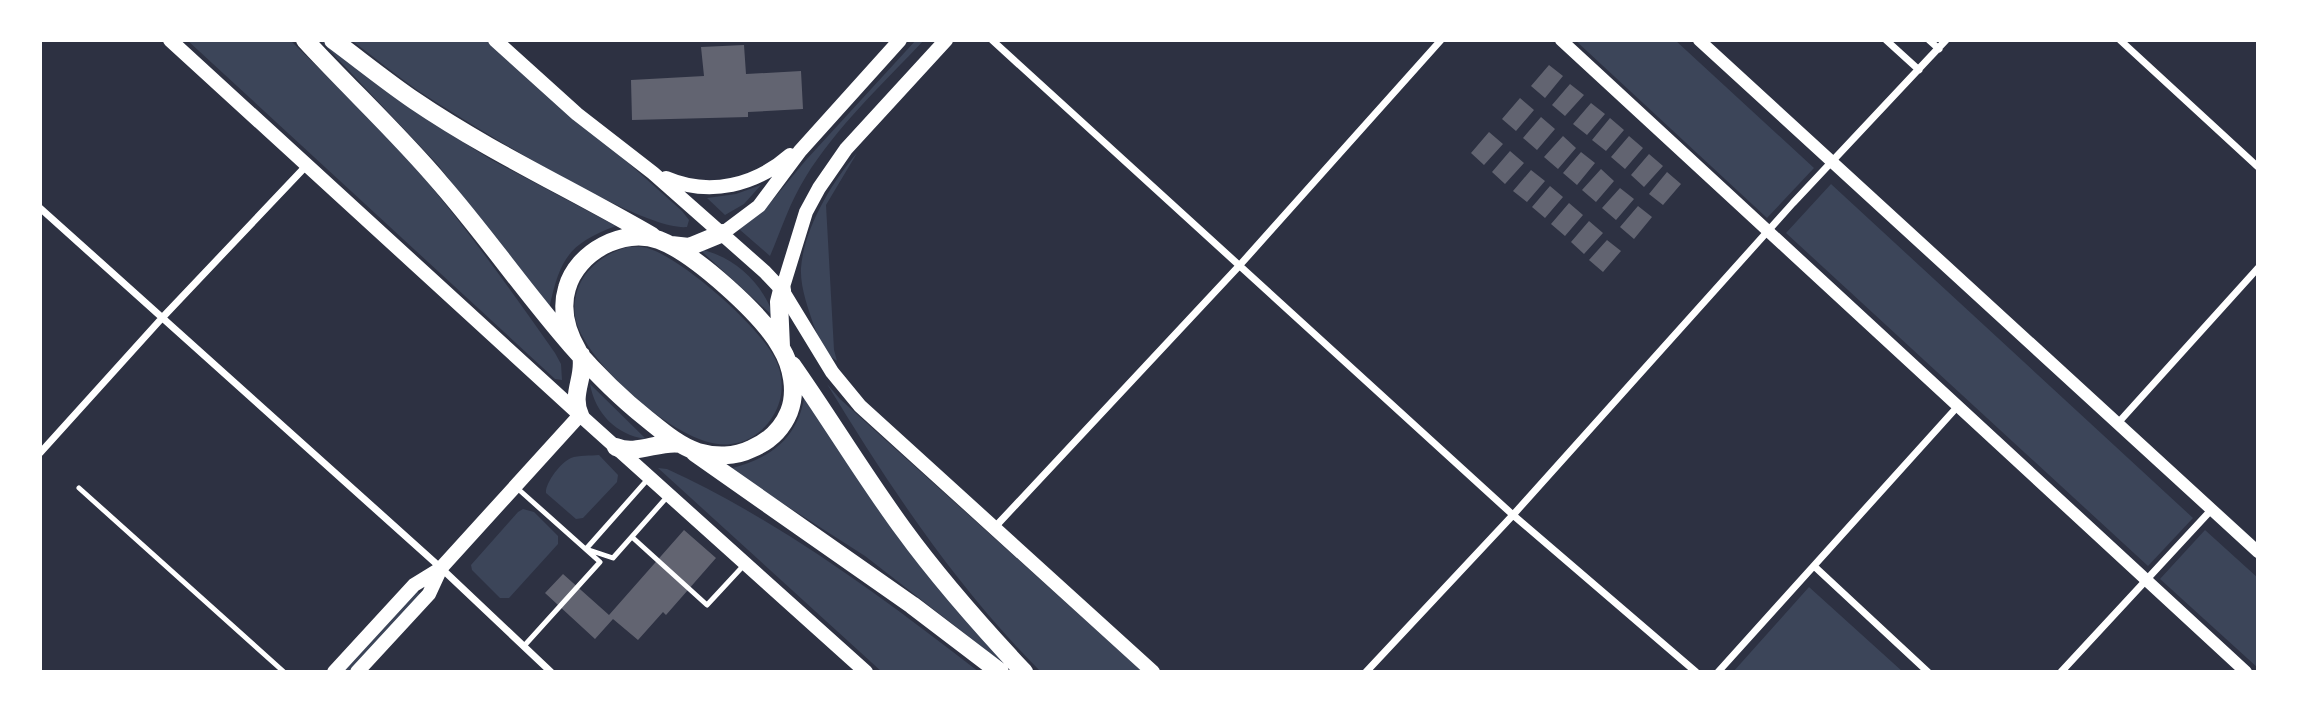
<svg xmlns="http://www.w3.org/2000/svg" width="2298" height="712" font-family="'Source Sans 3',sans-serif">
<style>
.green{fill:#3c4559}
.building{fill:#626471}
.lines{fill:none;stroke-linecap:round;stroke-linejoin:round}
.service{stroke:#fff;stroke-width:5}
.minor{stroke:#fff;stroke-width:7}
.tertiary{stroke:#fff;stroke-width:12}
.secondary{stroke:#fff;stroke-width:14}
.trunk{stroke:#fff;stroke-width:18}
</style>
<rect width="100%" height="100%" fill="#2d3142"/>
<path class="green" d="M187,40H290C336,85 382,129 424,178C471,234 513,293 555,353L561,364L562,380L555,379Z
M320,40L429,121L490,159L616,226C567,244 560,260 549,309L438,165Z
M351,40H491L682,211L689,220L687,227C641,232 466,121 420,92C397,76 374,57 351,40Z
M916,40H924C883,84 837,126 805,178C790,202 781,230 770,256L739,229L766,208L806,160Z
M1575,40H1675L1814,168L1767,218Z
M857,153L826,205L834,350L837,361C825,354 819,339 814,326C808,308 800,287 801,268C804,228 832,182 857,153Z
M1831,184L2193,518L2148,566L1786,233Z
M761,185L744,204L725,215L707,198L736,194Z
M628,247C635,247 643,246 650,249C684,260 766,331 778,365C784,382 783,400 773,416C764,431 749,442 731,444C684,452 587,364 576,321C572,305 576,288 585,275C597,260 610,252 628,247Z
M699,249C735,257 762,282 774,317Z
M590,384L646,439C616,435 595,413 590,384Z
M827,384L840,399L1143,672H1041C956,587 889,486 827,384Z
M805,394L1013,671L865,556L729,469C771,458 798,439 805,394Z
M599,455L618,475L617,482L583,518L576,519L546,493C545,483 561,462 571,458C578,455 591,456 599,455Z
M658,468L667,469C780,521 881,596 979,672H882Z
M523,509L534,512L558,536V544L509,598H500L472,570L471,565L518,512Z
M2205,530L2258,578V668L2160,579Z
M1809,587L1903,672H1733Z
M415,589L420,594L348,672H339Z"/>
<path class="building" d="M744,45L746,74L801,71L803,109L748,112V117L632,120L631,80L704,76L701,47Z
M1549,65L1563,76L1545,98L1531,86Z
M1570,84L1584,95L1565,116L1552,105Z
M1520,98L1534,110L1516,131L1502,119Z
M1591,103L1605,114L1587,135L1573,124Z
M1541,117L1555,129L1537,150L1523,138Z
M1610,118L1624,130L1606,151L1592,140Z
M1489,132L1503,144L1484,165L1471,153Z
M1563,136L1576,148L1558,169L1544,157Z
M1629,136L1643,148L1625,169L1611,157Z
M1510,151L1524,163L1505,184L1492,172Z
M1581,152L1595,163L1577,185L1563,173Z
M1649,154L1663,166L1644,187L1631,175Z
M1601,169L1614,181L1596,202L1582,190Z
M1531,170L1545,181L1527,202L1513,191Z
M1667,172L1681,184L1663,205L1649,194Z
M1550,186L1563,197L1545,218L1532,207Z
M1620,188L1634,199L1616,220L1602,208Z
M1569,203L1583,215L1565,236L1551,224Z
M1638,206L1652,217L1634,239L1620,227Z
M1589,221L1603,233L1584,254L1571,242Z
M1607,240L1621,251L1603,272L1589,260Z
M684,530L716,558L666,615L663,612L638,640L613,619L595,639L545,593L563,574L609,615Z"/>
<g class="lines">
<path class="service" d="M648,479L586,549L613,558L667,497
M79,488L284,672
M517,488L600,562L524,646
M632,537L707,605L745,564"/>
<path class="minor" d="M992,40L1513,515L1696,672
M1886,40L1919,70
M1929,40L1939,49
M2120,40L2258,167
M40,208L441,568L551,672
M2118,423L2258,268
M40,453L162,318L307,165
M995,527L1239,266L1441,40
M1814,566L1928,672
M1366,672L1513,515L1793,203L1946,40
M1718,672L1958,406
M2061,672L2212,509"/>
<path class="tertiary" d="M1561,40L2246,672
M1699,40L2258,552"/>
<path class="secondary" d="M170,40L580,415L866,672
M495,40L577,114L653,173L765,272L782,290L832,372L860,406L1153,672
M666,178C710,197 756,185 790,155
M723,233L759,206L800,151L900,40
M782,290L806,212L819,188L846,149L946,40
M334,672L414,585L440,569
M357,672L429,594L441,568L580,415"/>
<path class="trunk" d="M305,40C350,89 398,133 441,184C509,262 565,354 647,419C662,431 679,446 698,452C715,457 735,457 751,449C768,442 782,429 789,412C797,392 792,366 781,348C763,315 694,253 659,240C623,227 577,252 567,288C560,311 567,332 578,351
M333,40C360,60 387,82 415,101C490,152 573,190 652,236
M671,245L689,247L723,233
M781,347L779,302L782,290
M792,365C830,419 864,476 903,529C940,580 981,626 1024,672
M580,415C570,394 586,376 581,355
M616,447C636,456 660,440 681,444
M695,453L912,605L1000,672"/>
</g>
<rect width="2298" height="712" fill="none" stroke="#ffffff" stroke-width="84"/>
</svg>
